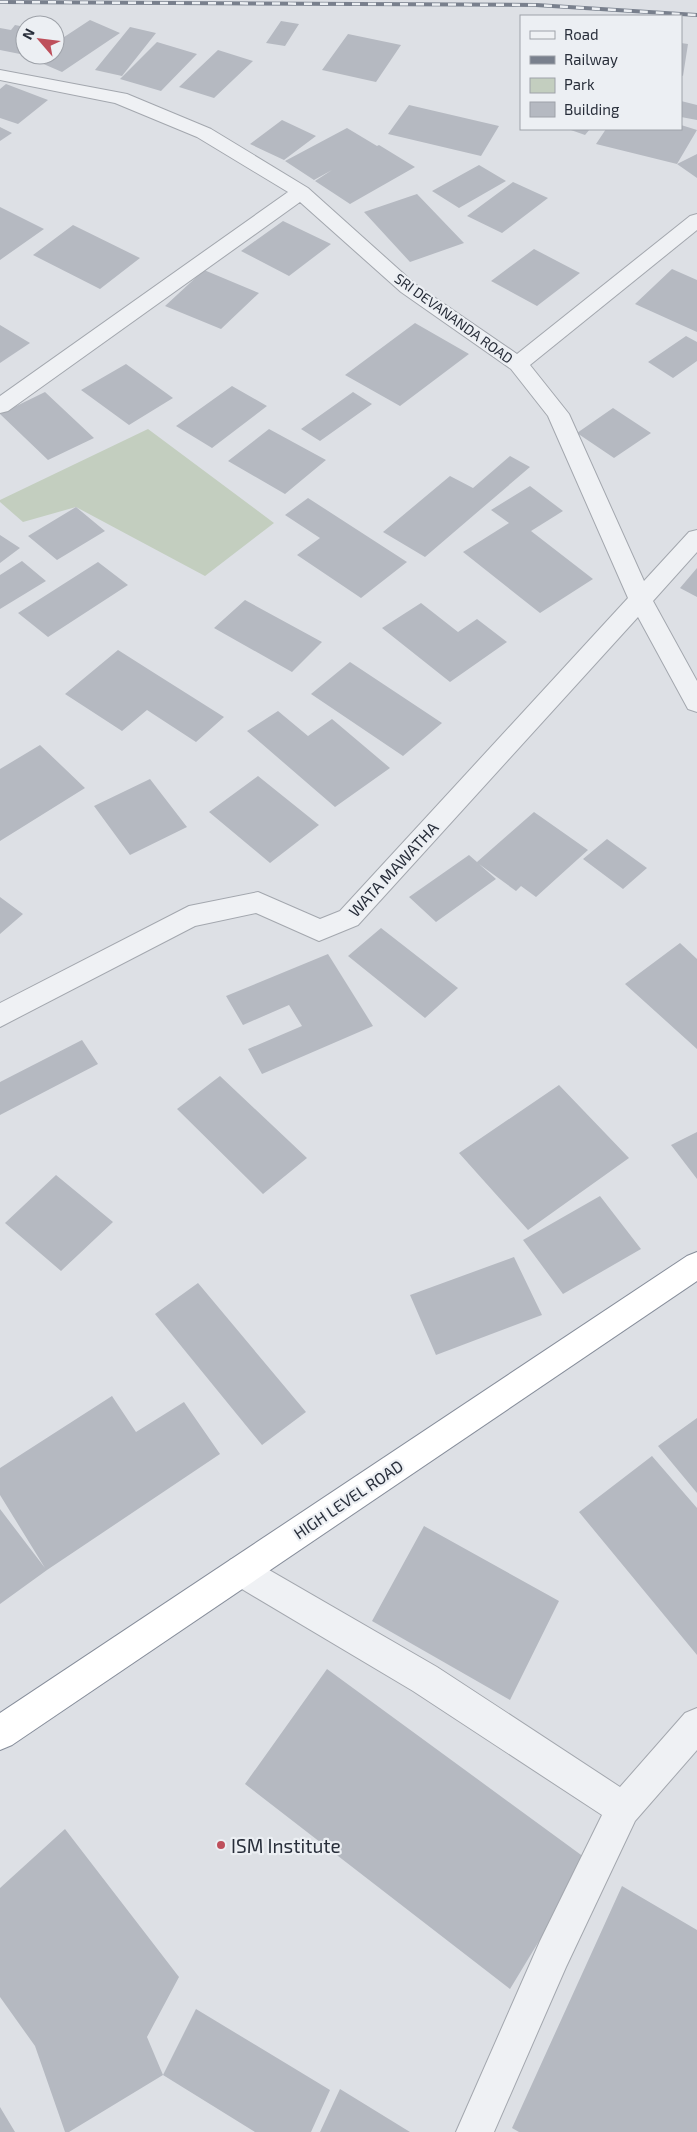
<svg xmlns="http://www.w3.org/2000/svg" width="697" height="2132" font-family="'Exo 2',sans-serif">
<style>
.green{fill:#c3cebf}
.building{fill:#b5b9c1}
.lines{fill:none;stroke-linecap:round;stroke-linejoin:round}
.minor-casing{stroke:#a3a7ae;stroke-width:2}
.trunk-casing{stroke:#868d9a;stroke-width:2}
.minor{fill:#eff1f4;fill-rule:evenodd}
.trunk{fill:#fff;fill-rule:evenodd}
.rail-casing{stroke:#79808d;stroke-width:4}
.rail{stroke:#eceff3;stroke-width:2.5;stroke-dasharray:8;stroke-linecap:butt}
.poi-dot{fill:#be4f5b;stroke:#eceff3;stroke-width:2}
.labels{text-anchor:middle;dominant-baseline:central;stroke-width:4.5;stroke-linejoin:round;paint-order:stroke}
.far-street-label{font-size:14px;fill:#282e3a;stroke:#eceff3}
.street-label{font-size:16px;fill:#282e3a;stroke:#eceff3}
.near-poi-label{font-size:19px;fill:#282e3a;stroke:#eceff3;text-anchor:start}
</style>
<rect width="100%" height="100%" fill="#dde0e5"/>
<path class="green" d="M148,429L274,523L205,576L76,507L23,522L0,502V500Z"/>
<path class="building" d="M90,20L120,33L62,72L32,59L37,55H55V43Z
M281,21L299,24L285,46L266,43Z
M15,25L25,27V55L0,50V28L11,30Z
M130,27L156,33L122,76L95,70Z
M348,34L401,45L376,82L322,70Z
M157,42L197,54L161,91L120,79Z
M681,43L688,44L683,76L681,75Z
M218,50L253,61L214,98L179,87Z
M6,84L48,100L18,124L0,118V89Z
M681,101L697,105V120L681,117Z
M409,105L499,126L481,156L388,134Z
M282,120L316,136L284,160L250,144Z
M681,125L697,130L677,164L697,154V178L677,164L596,144L606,129H681Z
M0,127L12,133L0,141Z
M347,128L377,146L379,145L415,167L350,204L315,181L332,170L314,180L285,161Z
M568,129H590L585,135Z
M479,165L506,181L459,208L432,191Z
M513,182L548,198L502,233L467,216Z
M417,194L464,243L410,262L364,212Z
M0,207L44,229L0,260Z
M283,221L331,244L289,276L241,251Z
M73,225L140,258L100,289L33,255Z
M534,249L580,273L537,306L491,281Z
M672,269L697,280V332L635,304Z
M204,270L259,293L221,329L165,306Z
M415,323L469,354L400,406L345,375Z
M0,325L30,343L0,363Z
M686,336L697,342V361L673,378L648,362Z
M126,364L173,398L129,425L81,390Z
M232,386L267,406L212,448L176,426Z
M45,392L94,438L48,460L0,414Z
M353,392L372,404L320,441L301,429Z
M613,408L651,433L614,458L577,433Z
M269,429L326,460L285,494L228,461Z
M510,456L530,467L425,557L383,532L450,476L473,488Z
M530,486L563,511L531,531L593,579L540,613L463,552L509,523L491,510Z
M308,498L407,562L361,598L297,555L320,538L285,515Z
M76,507L105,531L57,560L28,536Z
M0,535L20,548L0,563Z
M22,561L46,581L0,609V575Z
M98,562L128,585L48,637L18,613Z
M697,568V597L680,588Z
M245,600L322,642L292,672L214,628Z
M421,603L458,632L477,619L507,642L450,682L382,628Z
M118,650L159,676L224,717L196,742L147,710L122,731L65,694Z
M350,662L442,723L403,756L311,694Z
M278,711L308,736L332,719L390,768L335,807L247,731Z
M40,745L85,788L0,841V769Z
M258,776L319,825L270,863L209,812Z
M150,779L187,827L130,855L94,806Z
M534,812L588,850L536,897L521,886L516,891L479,864L496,879L436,922L409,897L469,855L477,862Z
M607,839L647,868L623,889L583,859Z
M0,897L23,914L0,934Z
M381,928L458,988L425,1018L348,956Z
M680,943L697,959V1049L625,984Z
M328,954L373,1026L262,1074L248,1049L302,1026L289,1005L243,1025L226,996Z
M82,1040L98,1064L0,1115V1082Z
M220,1076L307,1158L263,1194L177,1109Z
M559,1085L629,1158L528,1230L459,1153Z
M697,1132V1179L671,1145Z
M56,1175L113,1222L61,1271L5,1223Z
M600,1196L641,1249L563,1294L523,1240Z
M514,1257L542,1315L436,1355L410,1295Z
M198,1283L306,1412L262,1445L155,1314Z
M112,1396L136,1432L184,1402L220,1454L47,1570L0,1604V1509L45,1568L0,1495V1468Z
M697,1418V1493L658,1446Z
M652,1456L697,1508V1655L579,1512Z
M424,1526L559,1601L510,1700L372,1621Z
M327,1669L588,1860L510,1989L245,1784Z
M65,1829L179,1977L147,2037L163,2075L69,2132H65L35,2046L0,1997V1888Z
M622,1886L697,1930V2132H519L512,2128Z
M196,2009L330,2090L311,2132H255L163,2075Z
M340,2089L410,2132H320Z
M0,2107L15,2132H0Z"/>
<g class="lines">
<defs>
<path id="minor" d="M0,70L127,94L211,129L308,188L415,284L517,354L690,216L697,214V230L530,365L569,414L644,581L689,532L697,530V552L653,601L697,681V712L688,709L638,617L358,925L319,941L256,913L195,926L0,1027V1003L189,906L258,892L320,919L340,911L628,598L548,416L511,369L401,292L300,202L8,411L0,413V396L288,192L197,137L115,103L0,80Z
M241,1555L252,1560L437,1667L620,1787L685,1713L697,1708V1750L635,1821L566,1967L494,2132H456L540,1941L602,1815L413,1691L230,1582L225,1571L230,1560Z"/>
<path id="trunk" d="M697,1252V1281L12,1745L0,1750V1713L687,1256Z"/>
</defs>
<use href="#minor" class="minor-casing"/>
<use href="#trunk" class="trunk-casing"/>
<use href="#minor" class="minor"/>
<use href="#trunk" class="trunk"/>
<defs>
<path id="rail" d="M0,2L536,5L697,15"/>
</defs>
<use href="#rail" class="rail-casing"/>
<use href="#rail" class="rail"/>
</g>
<circle class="poi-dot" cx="221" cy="1845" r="5"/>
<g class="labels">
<g class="far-street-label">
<text transform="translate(454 318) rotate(36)">SRI DEVANANDA ROAD</text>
</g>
<g class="street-label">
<text transform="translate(393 869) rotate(-47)">WATA MAWATHA</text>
<text transform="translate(348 1499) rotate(-34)">HIGH LEVEL ROAD</text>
</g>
<g class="near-poi-label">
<text x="231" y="1845">ISM Institute</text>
</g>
</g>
<rect x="520" y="15" width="162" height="115" fill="#eceff3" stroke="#9ea2a9"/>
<rect x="530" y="31" width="25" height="8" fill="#eff1f4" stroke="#9ea2a9"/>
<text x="564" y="40" font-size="15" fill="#282e3a">Road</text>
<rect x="530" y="56" width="25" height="8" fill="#79808d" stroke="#9ea2a9"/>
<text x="564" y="65" font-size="15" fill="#282e3a">Railway</text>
<rect x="530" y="78" width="25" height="15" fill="#c3cebf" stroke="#9ea2a9"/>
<text x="564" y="90" font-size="15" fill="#282e3a">Park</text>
<rect x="530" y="102" width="25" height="15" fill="#b5b9c1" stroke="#9ea2a9"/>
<text x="564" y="115" font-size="15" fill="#282e3a">Building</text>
<g transform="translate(40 40) rotate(298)"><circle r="24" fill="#eceff3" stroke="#9ea2a9"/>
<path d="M0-4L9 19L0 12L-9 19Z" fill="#be4f5b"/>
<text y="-8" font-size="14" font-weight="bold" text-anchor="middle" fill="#282e3a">N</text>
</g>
</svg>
